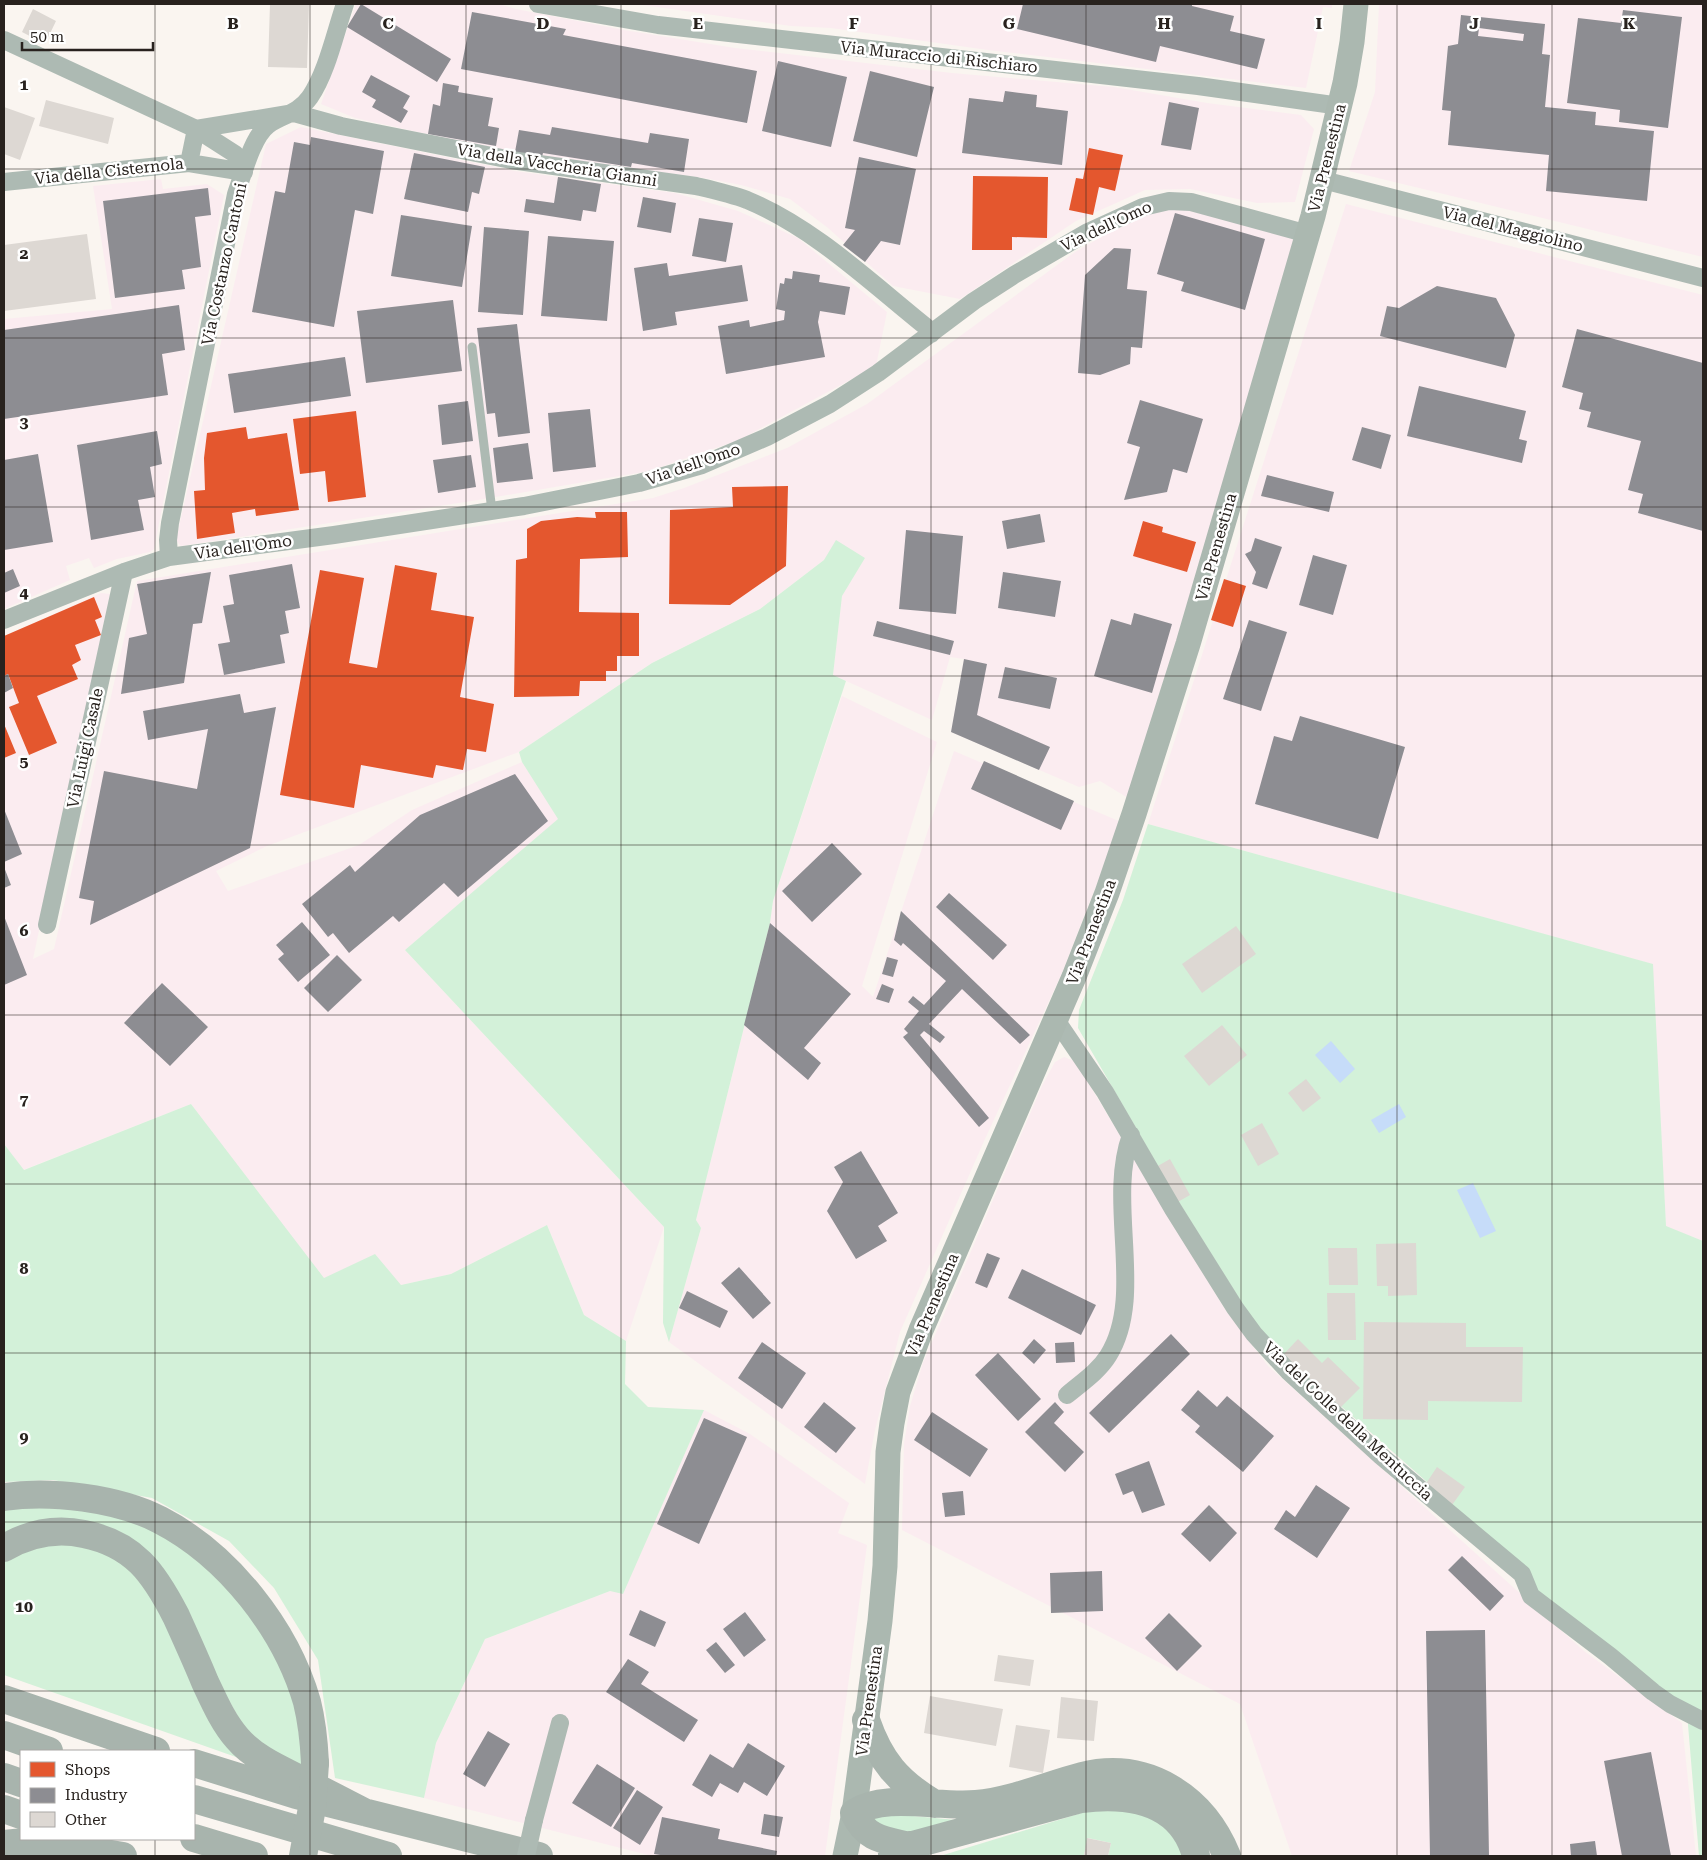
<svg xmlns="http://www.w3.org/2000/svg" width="1707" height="1860" font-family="'Roboto Serif',serif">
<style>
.industrial{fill:#fbecf0}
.green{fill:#d3f1d9}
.water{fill:#c6dcf9}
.shops{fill:#e4572e}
.industry{fill:#8d8d92;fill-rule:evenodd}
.building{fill:#ddd8d3}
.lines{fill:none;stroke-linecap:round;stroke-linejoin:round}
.service{stroke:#adbab3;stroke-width:9}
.minor{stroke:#adbab3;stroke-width:18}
.secondary{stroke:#abb8b0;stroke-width:25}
.motorway{stroke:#a8b4ad;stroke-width:28}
.minor-bridge{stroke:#adbab3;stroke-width:18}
.motorway-bridge{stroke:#a8b4ad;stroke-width:28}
.grid{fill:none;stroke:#28221e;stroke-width:1;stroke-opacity:0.55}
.labels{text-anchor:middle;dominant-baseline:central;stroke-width:5;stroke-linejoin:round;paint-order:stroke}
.street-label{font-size:16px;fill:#28221e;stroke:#fff}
.grid-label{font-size:16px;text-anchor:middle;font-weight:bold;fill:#28221e;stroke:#fff;stroke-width:5;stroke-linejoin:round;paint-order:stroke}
</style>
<rect width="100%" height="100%" fill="#faf5f0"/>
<path class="industrial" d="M356,4H499L516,9L624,30L735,48L952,73L1114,87L1207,103L1301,115L1314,129L1295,202L1257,203L1190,189L1145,190L1076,221L960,299L893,286L828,228L790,199L741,185L704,178L508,152L355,118L321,104Z
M636,4H1332V8L1323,7L1306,88L988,50L831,28L791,26Z
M1379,4H1703V257L1349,171L1375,92Z
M301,127L515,171L675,193L738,211L798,238L887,312L876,366L739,440L649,471L478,500L181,546L176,540L266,144Z
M161,179L163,189L207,184L224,195L154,549L150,552L117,559L94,568L89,558L66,566L70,580L4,609V319L112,309L93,186Z
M1346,204L1703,295V1241L1666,1227L1652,964L1148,824Z
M1185,207L1295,239L1159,701L1128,798L1100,781L1079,787L951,732L964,659L950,657L932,720L833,675L842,595L865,558L824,560L760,609L652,663L519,752L267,846L216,871L228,891L359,845L412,810L522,762L559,819L405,950L664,1227L626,1341L584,1315L547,1225L451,1274L401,1285L318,1282L191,1104L23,1170L4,1144V636L101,593L110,594L33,959L54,949L137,581L653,498L684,488L787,448L867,404L1075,252L1140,215Z
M842,696L937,742L862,986L873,997L954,751L1121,822L1062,973L985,1139L900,1332L875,1430L865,1484L669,1342L701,1228L696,1220L770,923L773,901Z
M1064,1057L1074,1061L1081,1071L1224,1308L1268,1366L1584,1651L1682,1723L1696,1856H1292L1240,1704L902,1530L904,1444L910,1406L923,1363L1042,1086L1055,1062Z
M704,1410L750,1434L849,1503L838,1533L867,1545L825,1856H652L424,1798L436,1743L485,1639L610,1591L623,1593Z"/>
<path class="green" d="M836,540L865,558L842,596L833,675L846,681L773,901L770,923L696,1220L701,1228L669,1342L663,1323L664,1227L405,950L558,819L522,762L519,752L652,663L760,609L824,560Z
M1148,824L1653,964L1666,1226L1703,1241V1856H1699L1687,1713L1529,1588L1469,1519L1276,1349L1255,1324L1180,1204L1078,1028L1079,1010L1123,900Z
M191,1104L324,1278L375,1254L401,1285L451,1274L547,1225L584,1315L626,1341L625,1384L648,1407L704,1410L623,1594L610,1591L485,1639L436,1743L424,1798L335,1778L318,1660L274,1588L229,1541L152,1498L53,1480L4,1482V1144L24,1170Z
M55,1505L146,1523L211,1569L261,1627L295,1698L303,1771L248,1734L144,1551L4,1535V1506Z
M56,1543C106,1544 119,1555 149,1593L250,1762L4,1675V1558Z
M1098,1808L1133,1810L1163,1825L1175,1839L1183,1856H1108L1111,1843L1088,1838L1084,1855L1086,1856H940Z
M902,1815L957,1820L938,1833L884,1831L872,1819L874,1816Z"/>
<path class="water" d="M1331,1041L1355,1069L1340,1083L1315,1055Z
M1399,1104L1406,1117L1379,1133L1371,1120Z
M1473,1183L1496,1231L1480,1238L1457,1190Z"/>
<path class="shops" d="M1089,148L1123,155L1115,191L1099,187L1093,215L1069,210L1076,178L1083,179Z
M973,176L1048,177L1047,238L1012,237V250H972Z
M356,411L366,497L328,502L325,471L300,474L293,419Z
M246,427L248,439L287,433L299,510L256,516L255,509L232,513L235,533L197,539L194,491L205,490L204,458L207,433Z
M788,486L786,566L730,605L669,604L670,510L733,507L732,487Z
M595,512H627L628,557L580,559L579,612L639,613V656H617V671H606V681H580L579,696L514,697L516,560L527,558V529L541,521L577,517L596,518Z
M1143,521L1163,527L1162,532L1196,542L1187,572L1133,556Z
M395,565L437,573L431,610L474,617L460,697L494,704L486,752L467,749L463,770L436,765L433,778L361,765L354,808L280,795L320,570L364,578L349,663L377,668Z
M1224,579L1246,586L1233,627L1211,620Z
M94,597L102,617L95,620L101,635L75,645L81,660L72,665L78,679L37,696L57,743L29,755L9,707L19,703L8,674L4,676V636Z
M4,724L16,753L4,758Z"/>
<path class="industry" d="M361,4L451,59L437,82L347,27Z
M1023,4H1192V6L1234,16L1230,31L1265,39L1257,69L1160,46L1156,62L1017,29Z
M1623,10L1682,17L1668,128L1619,122L1620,110L1567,103L1578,18L1621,23Z
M472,12L566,29L563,35L757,71L747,123L461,69Z
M1461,15L1545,24L1542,54L1550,55L1545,107L1596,112L1595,125L1654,131L1647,201L1546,191L1549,155L1448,145L1451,111L1442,110L1448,46L1458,44ZM1479,28L1524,34L1523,41L1478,36Z
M778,61L847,77L831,147L762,131Z
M870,71L934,87L917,157L853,141Z
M371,75L410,96L403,108L408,111L401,123L372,107L376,100L362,92Z
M443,83L459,86L458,92L493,98L488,126L499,128L496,146L428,134L433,104L440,106Z
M1005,91L1037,95L1036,107L1068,111L1062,165L962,153L969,98L1003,102Z
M1169,102L1199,108L1191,150L1161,145Z
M552,127L648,143L650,133L689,139L684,172L632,163L631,167L543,153L542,157L515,152L519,130L550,135Z
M311,137L384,151L373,214L355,210L334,327L252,312L275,191L285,193L294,142L310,145Z
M414,153L485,167L479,194L472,192L468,212L404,199Z
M859,157L916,169L900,245L881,241L865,262L843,245L855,230L845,228Z
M558,177L601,184L596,212L583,210L581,221L524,212L526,199L554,203Z
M208,188L211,215L195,217L201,267L182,270L185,289L115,298L103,201Z
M643,197L676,203L671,233L637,227Z
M1175,213L1265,239L1245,310L1181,291L1184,282L1157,274Z
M401,215L472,226L462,287L391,276Z
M699,218L733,223L726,262L692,256Z
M484,227L529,231L523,315L478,312Z
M548,236L614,241L607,321L541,316Z
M1114,248L1131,249L1127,289L1147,291L1142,348L1131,347L1130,364L1100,375L1078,373L1085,275Z
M667,263L669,276L742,265L748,301L675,312L677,325L643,331L634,268Z
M793,271L820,275L819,282L850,287L845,315L820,311L818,322L825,357L726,374L718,326L749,320L750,327L784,320L785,311L776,309L780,283L784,284L785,278L792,279Z
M1437,286L1496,298L1515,335L1506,368L1380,336L1387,306L1399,308Z
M453,300L462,371L366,383L357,311Z
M179,305L185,350L162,354L168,395L4,419V330Z
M517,324L530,433L498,437L495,413L487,414L477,328Z
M1577,329L1703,363V531L1638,513L1643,494L1628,490L1641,441L1587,427L1591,412L1579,409L1583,393L1562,387Z
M345,357L351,396L234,413L228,374Z
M1419,386L1526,411L1519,439L1527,441L1522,463L1407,436Z
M1140,400L1203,419L1187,473L1173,469L1167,492L1124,500L1140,447L1127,443Z
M468,401L473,441L442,445L438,405Z
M590,409L596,467L553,472L548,413Z
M1362,427L1391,435L1381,469L1352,460Z
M157,431L162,464L150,467L155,497L138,500L144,530L91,540L77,445Z
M528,443L533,479L497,483L493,448Z
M38,454L53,542L4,550V460Z
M471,455L476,487L438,493L433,460Z
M1267,475L1334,492L1329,512L1261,496Z
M1040,514L1045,542L1007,549L1002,521Z
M906,530L963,536L956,614L899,609Z
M1255,538L1282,547L1267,589L1252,584L1256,572L1245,554L1251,551Z
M1313,555L1347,565L1333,615L1299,605Z
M292,564L300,608L285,611L289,633L280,635L285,663L224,675L218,644L230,642L223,606L234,604L229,575Z
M13,569L20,586L4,593V573Z
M211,572L202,623L193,624L184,683L121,694L129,638L147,634L137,584Z
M1003,572L1061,581L1055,617L998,608Z
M1134,613L1172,624L1152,693L1094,676L1111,619L1131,625Z
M1249,620L1287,632L1261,711L1223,699Z
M877,621L954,641L950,655L873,636Z
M964,659L987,664L977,715L1050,747L1039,770L951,732Z
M1005,667L1057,678L1050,709L998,698Z
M8,674L13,688L4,693V676Z
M240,694L244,713L276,707L250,848L90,925L94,901L79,898L104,771L197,789L208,729L148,740L143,711Z
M1300,716L1405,747L1378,839L1255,804L1274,736L1292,741Z
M984,761L1074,801L1061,830L971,789Z
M515,774L548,821L458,897L444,883L399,922L393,916L349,953L333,933L328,937L302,904L350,865L355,872L420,815Z
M4,809L22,854L4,862Z
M832,843L862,874L812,922L782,891Z
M4,867L11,885L4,888Z
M949,893L1007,945L993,960L936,907Z
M901,911L1030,1035L1020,1044L962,989L929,1024L945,1037L940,1043L924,1031L920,1035L989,1118L979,1127L903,1037L908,1033L904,1029L919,1011L908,1002L913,996L924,1005L946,981L903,943L901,946L894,940Z
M4,916L27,975L4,985Z
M302,922L330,955L298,982L278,959L284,954L276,945Z
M770,923L851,994L804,1048L821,1063L808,1080L744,1025Z
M337,955L362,980L328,1012L304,988Z
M887,957L898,960L893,977L882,974Z
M162,983L208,1027L170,1066L124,1023Z
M882,984L894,989L889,1003L876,999Z
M861,1151L898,1213L878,1226L887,1241L856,1259L827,1211L843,1182L834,1167Z
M987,1253L1000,1258L987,1288L975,1283Z
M739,1267L771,1303L753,1319L721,1283Z
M1022,1269L1096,1305L1081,1335L1008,1298Z
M687,1291L728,1311L720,1328L679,1308Z
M1171,1334L1190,1354L1109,1433L1089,1413Z
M1034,1339L1046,1350L1034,1364L1022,1353Z
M762,1342L806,1373L782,1409L738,1378Z
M1074,1342L1075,1362L1056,1363L1055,1343Z
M998,1353L1041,1399L1018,1421L975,1375Z
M1198,1390L1217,1407L1227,1396L1274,1436L1243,1472L1195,1432L1200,1426L1181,1410Z
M824,1402L856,1428L836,1453L804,1427Z
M1055,1402L1064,1412L1054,1423L1084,1452L1065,1472L1025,1432Z
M932,1412L988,1449L970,1477L914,1440Z
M704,1418L747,1437L699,1544L657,1524Z
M1149,1461L1165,1505L1142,1513L1133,1491L1123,1495L1115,1474Z
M1316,1485L1350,1508L1317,1558L1274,1529L1286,1510L1295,1517Z
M963,1491L965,1515L945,1517L942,1493Z
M1209,1505L1237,1533L1210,1562L1181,1534Z
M1462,1556L1504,1596L1490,1611L1448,1570Z
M1102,1571L1103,1611L1051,1613L1050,1573Z
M640,1610L666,1622L655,1647L629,1635Z
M745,1612L766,1640L744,1657L723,1629Z
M1169,1613L1202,1646L1177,1671L1145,1638Z
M1485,1630L1489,1856H1430L1426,1631Z
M716,1642L735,1665L725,1673L706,1650Z
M628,1659L649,1672L641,1684L698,1720L684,1742L606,1692Z
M488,1731L510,1744L485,1787L463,1774Z
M748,1743L785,1766L767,1796L744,1782L738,1793L720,1783L712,1797L692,1785L710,1754L733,1768Z
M1651,1752L1671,1856H1622L1604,1761Z
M597,1764L635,1788L611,1827L572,1803Z
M637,1790L663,1807L640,1845L613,1828Z
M764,1814L783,1817L779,1837L761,1834Z
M662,1817L720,1829L718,1839L777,1851L776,1856H667L654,1854Z
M1595,1841L1597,1856H1571L1570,1844Z"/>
<path class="building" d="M270,4H309L307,68L268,67Z
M33,9L56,21L45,44L22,32Z
M46,100L114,118L108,144L39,126Z
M4,107L35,118L20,160L4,154Z
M87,234L96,299L4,311V245Z
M1236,926L1256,954L1202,993L1182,964Z
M1222,1025L1247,1055L1209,1086L1184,1056Z
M1306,1079L1321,1098L1303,1112L1288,1093Z
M1262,1123L1279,1154L1258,1166L1241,1135Z
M1170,1159L1190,1195L1176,1203L1156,1167Z
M1416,1243L1417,1295L1388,1296V1286H1377L1376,1244Z
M1328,1248H1357L1358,1285H1329Z
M1327,1293H1355L1356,1340H1328Z
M1364,1322L1466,1323V1347H1523L1522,1402L1428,1401V1420L1363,1419Z
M1298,1339L1322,1363L1328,1357L1360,1388L1338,1410L1282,1356Z
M1437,1467L1465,1487L1452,1505L1425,1485Z
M998,1655L1034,1660L1030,1686L994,1681Z
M930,1696L1003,1709L996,1746L924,1733Z
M1061,1697L1098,1701L1094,1741L1057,1738Z
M1016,1725L1050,1730L1043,1773L1009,1767Z
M1087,1838L1111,1843L1108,1856H1084Z"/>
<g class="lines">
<path class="service" d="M472,347L492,511"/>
<path class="minor" d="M538,4L658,25L1198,86L1340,106
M4,40L196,129L235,154L241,161L244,172
M196,129L294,113L341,126L511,160L696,186C713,190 731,194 747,200C814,228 869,281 925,326L931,334
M189,163L196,129
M1323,180L1703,278
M4,182L189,163L244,172
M169,557L168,540L170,523L236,194C243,175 252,137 268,125C283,114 297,115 310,97C327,72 335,33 345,4
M4,620L124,572L169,557L334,535L524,506L639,483L702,465L767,437L830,404L878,373L974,301L1014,275L1086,233L1143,207L1169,201L1191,202L1308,234
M47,925L124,572
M1056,1020L1105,1092L1173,1209L1235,1308L1254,1334L1288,1371L1381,1456L1522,1574L1531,1596L1610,1656L1653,1692L1670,1704L1703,1721
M1067,1395C1081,1383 1098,1372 1108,1356C1146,1296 1106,1203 1131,1135
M534,1820L560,1723"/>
<path class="secondary" d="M845,1856L854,1813L880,1621L885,1566L888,1452L892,1423L898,1392L921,1330L1074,977L1107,893L1134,814L1188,644L1313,216L1345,83L1352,42L1356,4"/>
<path class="motorway" d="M4,1497C50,1490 118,1498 160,1520C228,1555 286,1629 307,1702C312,1722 314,1742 315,1763
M4,1548C28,1534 56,1528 84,1534C134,1544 154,1573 176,1616C186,1638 196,1660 205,1682C214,1701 223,1722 237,1738C253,1757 278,1768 300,1779C321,1790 343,1801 364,1812
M4,1699L156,1751
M866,1720C880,1761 898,1782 935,1804
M4,1735L49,1751
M194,1763L296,1795L539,1856
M4,1777L21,1783
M194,1799L388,1856
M4,1809L21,1815
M194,1838L254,1856
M4,1844L34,1841L123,1856
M909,1846C883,1840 866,1839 854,1813C885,1792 939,1808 976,1804C1012,1801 1047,1785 1082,1776C1147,1760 1203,1797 1227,1856
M892,1854L909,1846L1081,1799C1129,1793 1182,1801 1196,1856"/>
<path class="minor-bridge" d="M526,1856L534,1820"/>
<path class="motorway-bridge" d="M303,1856L312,1808L315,1763"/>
</g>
<path class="grid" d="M155,4V1751M310,4V1856M466,4V1856M621,4V1856M776,4V1856M931,4V1856M1086,4V1856M1241,4V1856M1397,4V1856M1552,4V1856M4,169H1703M4,338H1703M4,507H1703M4,676H1703M4,845H1703M4,1015H1703M4,1184H1703M4,1353H1703M4,1522H1703M4,1691H1703M155,1839V1856"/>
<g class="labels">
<g class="street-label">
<text transform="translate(939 57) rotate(6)">Via Muraccio di Rischiaro</text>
<text transform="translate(1327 158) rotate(-76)">Via Prenestina</text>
<text transform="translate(557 165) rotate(9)">Via della Vaccheria Gianni</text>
<text transform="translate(109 171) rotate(-6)">Via della Cisternola</text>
<text transform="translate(1106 226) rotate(-25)">Via dell'Omo</text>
<text transform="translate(1513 229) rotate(14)">Via del Maggiolino</text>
<text transform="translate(224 264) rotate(-78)">Via Costanzo Cantoni</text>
<text transform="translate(693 464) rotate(-19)">Via dell'Omo</text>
<text transform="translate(243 547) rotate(-8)">Via dell'Omo</text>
<text transform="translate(1216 547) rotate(-74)">Via Prenestina</text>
<text transform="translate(85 748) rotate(-78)">Via Luigi Casale</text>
<text transform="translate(1091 932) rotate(-69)">Via Prenestina</text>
<text transform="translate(932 1305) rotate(-67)">Via Prenestina</text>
<text transform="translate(1348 1421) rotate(43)">Via del Colle della Mentuccia</text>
<text transform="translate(869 1701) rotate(-82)">Via Prenestina</text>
</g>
</g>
<g class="grid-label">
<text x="233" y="29">B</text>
<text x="388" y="29">C</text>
<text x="543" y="29">D</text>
<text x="698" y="29">E</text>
<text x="854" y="29">F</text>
<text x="1009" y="29">G</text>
<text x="1164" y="29">H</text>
<text x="1319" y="29">I</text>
<text x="1474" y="29">J</text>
<text x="1629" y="29">K</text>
<text x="24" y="90">1</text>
<text x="24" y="259">2</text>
<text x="24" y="428">3</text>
<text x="24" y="598">4</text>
<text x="24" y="767">5</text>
<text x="24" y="936">6</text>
<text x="24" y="1105">7</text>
<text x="24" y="1274">8</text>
<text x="24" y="1443">9</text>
<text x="24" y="1612">10</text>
</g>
<rect width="1707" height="1860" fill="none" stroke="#28221e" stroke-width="10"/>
<rect x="20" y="1750" width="175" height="90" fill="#ffffff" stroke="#a9a7a5"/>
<rect x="30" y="1762" width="25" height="15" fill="#e4572e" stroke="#a9a7a5"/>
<text x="65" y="1775" font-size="15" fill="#28221e">Shops</text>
<rect x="30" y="1788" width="25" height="15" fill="#8d8d92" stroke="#a9a7a5"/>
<text x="65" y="1800" font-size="15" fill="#28221e">Industry</text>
<rect x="30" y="1812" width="25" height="15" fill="#ddd8d3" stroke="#a9a7a5"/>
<text x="65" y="1825" font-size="15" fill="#28221e">Other</text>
<path d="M22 42v8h131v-8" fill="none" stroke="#28221e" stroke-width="2.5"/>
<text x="30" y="42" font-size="15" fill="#28221e" stroke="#ffffff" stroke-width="4" paint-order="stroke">50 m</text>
</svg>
